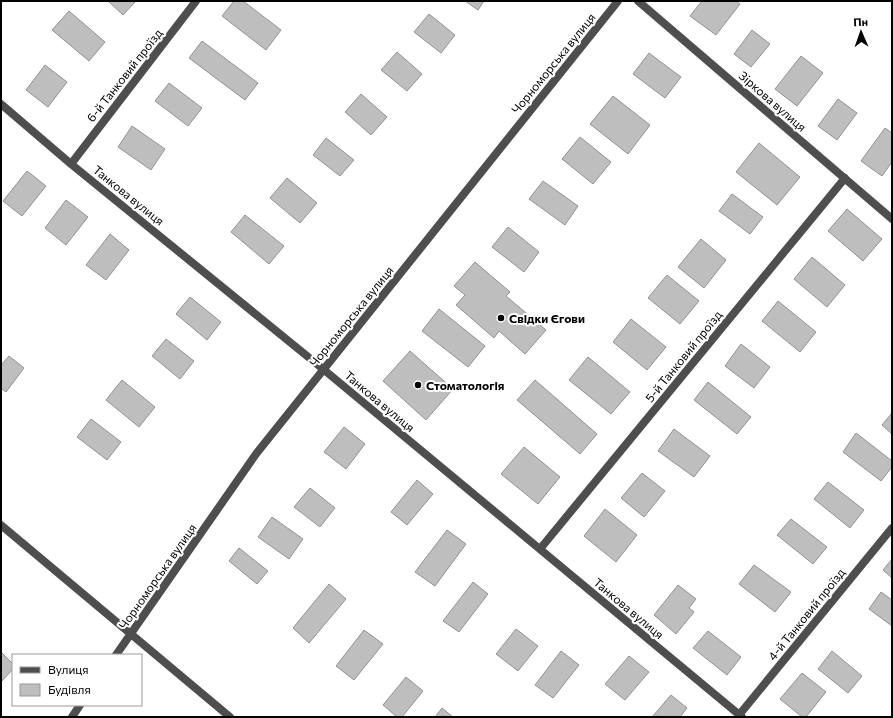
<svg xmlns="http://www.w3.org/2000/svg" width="893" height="718" font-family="Commissioner,sans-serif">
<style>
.building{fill:#bebebe;stroke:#929292}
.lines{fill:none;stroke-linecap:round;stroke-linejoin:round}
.minor{stroke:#4e4e4e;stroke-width:8}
.poi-dot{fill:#000;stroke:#fff;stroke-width:1.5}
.labels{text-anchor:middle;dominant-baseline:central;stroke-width:4;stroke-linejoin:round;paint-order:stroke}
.street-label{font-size:12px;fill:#000;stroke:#fff}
.poi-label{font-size:12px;font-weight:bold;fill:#000;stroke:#fff;text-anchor:start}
</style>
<rect width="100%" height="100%" fill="#fff"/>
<path class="building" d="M108,1H136L123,15Z
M234,1H243L281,30L266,50L222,16Z
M465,1H484L478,10Z
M702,1H736L740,4L716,35L690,16Z
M69,11L105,42L89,61L52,30Z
M429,14L455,35L441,53L414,32Z
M752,30L770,44L751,67L734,54Z
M202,41L258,83L245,100L189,58Z
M397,52L422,74L407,91L381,70Z
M649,53L681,77L665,98L633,74Z
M801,56L823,73L797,106L775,89Z
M45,65L67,82L48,107L26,90Z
M169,83L202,108L188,126L155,101Z
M361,94L387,117L371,135L345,112Z
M613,96L650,125L628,154L590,124Z
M838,99L857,113L837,140L818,126Z
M132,126L165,149L151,170L118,147Z
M885,128L892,133V162L882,176L861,161Z
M580,137L611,162L593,184L562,159Z
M326,138L354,160L340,176L313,155Z
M759,143L800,177L777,205L736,172Z
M27,171L46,186L22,216L3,201Z
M287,178L317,203L300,223L270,198Z
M543,181L578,206L565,225L529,199Z
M732,194L763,217L750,234L719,211Z
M66,200L88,217L66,245L45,228Z
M847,209L882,239L863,261L828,231Z
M245,215L284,246L269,264L231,232Z
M508,227L539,252L524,272L492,247Z
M110,234L129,250L106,280L86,265Z
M701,239L726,260L704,288L678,267Z
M812,257L845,285L827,307L794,279Z
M475,262L510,292L506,296L546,330L525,354L499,331L494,338L456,305L465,295L454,286Z
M667,275L699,301L680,324L648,298Z
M190,297L221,322L207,340L176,314Z
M778,301L816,332L800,352L762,321Z
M439,309L485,346L468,367L422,331Z
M631,319L666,347L647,370L613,342Z
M166,339L194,361L180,379L152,356Z
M741,344L770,367L754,388L725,366Z
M410,351L453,389L426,420L383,381Z
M9,356L24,368L6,392L1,388V365Z
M588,357L630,392L611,414L569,380Z
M122,380L155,407L139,427L106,400Z
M535,380L597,434L580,454L517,400Z
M708,382L751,417L737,434L694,400Z
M892,413V434L882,425Z
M91,419L121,442L107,460L77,437Z
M344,427L365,444L346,469L324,452Z
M674,429L710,456L694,477L658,451Z
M856,433L892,461V467L881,481L843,452Z
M524,447L560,477L538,504L501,474Z
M642,473L665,491L644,517L621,498Z
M417,480L433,494L407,525L391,512Z
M828,482L864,510L850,528L814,499Z
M310,488L335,508L320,527L294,507Z
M605,509L637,535L616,562L584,536Z
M272,517L303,539L289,559L258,537Z
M791,519L827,547L813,564L777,535Z
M447,530L466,544L435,586L415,572Z
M239,548L268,571L257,584L229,561Z
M892,559V578L883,570Z
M754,565L791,592L775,612L739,584Z
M473,582L488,594L459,632L443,621Z
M329,584L346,599L309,643L293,628Z
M678,585L696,599L689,608L694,612L676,634L654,615Z
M881,592L892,600V626L869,609Z
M516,629L538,646L518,671L496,654Z
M364,630L383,644L354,680L336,666Z
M708,631L741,657L727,675L693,648Z
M561,651L579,665L553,698L535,685Z
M832,651L862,676L848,693L818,669Z
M1,652L13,664V669L1,682Z
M629,656L649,672L625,700L605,684Z
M802,673L826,692L806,717H802L780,699Z
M406,677L423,691L402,717H397L383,705Z
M671,695L687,708L680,717H652Z
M442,708L453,717H435Z"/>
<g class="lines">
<path class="minor" d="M638,1L892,219
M1,104L71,164L323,369L742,717
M71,164L196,1
M1,525L230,717
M540,549L845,178
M116,655L256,454L618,1
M739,715L892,528
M72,717L80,705"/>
</g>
<g class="poi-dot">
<circle cx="501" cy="318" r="4"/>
<circle cx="418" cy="385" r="4"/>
</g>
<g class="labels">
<g class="street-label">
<text transform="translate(553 63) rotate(-51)">Чорноморська вулиця</text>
<text transform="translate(124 75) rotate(-52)">6-й Танковий проїзд</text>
<text transform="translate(773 101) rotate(41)">Зіркова вулиця</text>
<text transform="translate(129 195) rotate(39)">Танкова вулиця</text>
<text transform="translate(351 316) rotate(-51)">Чорноморська вулиця</text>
<text transform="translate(683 356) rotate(-51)">5-й Танковий проїзд</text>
<text transform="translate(380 401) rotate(40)">Танкова вулиця</text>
<text transform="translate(157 576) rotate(-55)">Чорноморська вулиця</text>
<text transform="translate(629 608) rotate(40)">Танкова вулиця</text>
<text transform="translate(806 614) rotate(-51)">4-й Танковий проїзд</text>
</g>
<g class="poi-label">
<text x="509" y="318">Свідки Єгови</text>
<text x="426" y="385">Стоматологія</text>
</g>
</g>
<rect width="893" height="718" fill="none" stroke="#000000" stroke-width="4"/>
<rect x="12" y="654" width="130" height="52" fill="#ffffff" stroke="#999999"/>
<rect x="20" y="667" width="20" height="6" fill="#4e4e4e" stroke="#999999"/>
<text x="48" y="674" font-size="12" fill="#000000">Вулиця</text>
<rect x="20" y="684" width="20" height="12" fill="#bebebe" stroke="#999999"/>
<text x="48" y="694" font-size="12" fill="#000000">Будівля</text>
<g transform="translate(861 32) rotate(358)" stroke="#ffffff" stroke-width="3" paint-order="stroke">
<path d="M0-3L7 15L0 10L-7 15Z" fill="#000000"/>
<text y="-6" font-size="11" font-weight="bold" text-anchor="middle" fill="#000000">Пн</text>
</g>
</svg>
